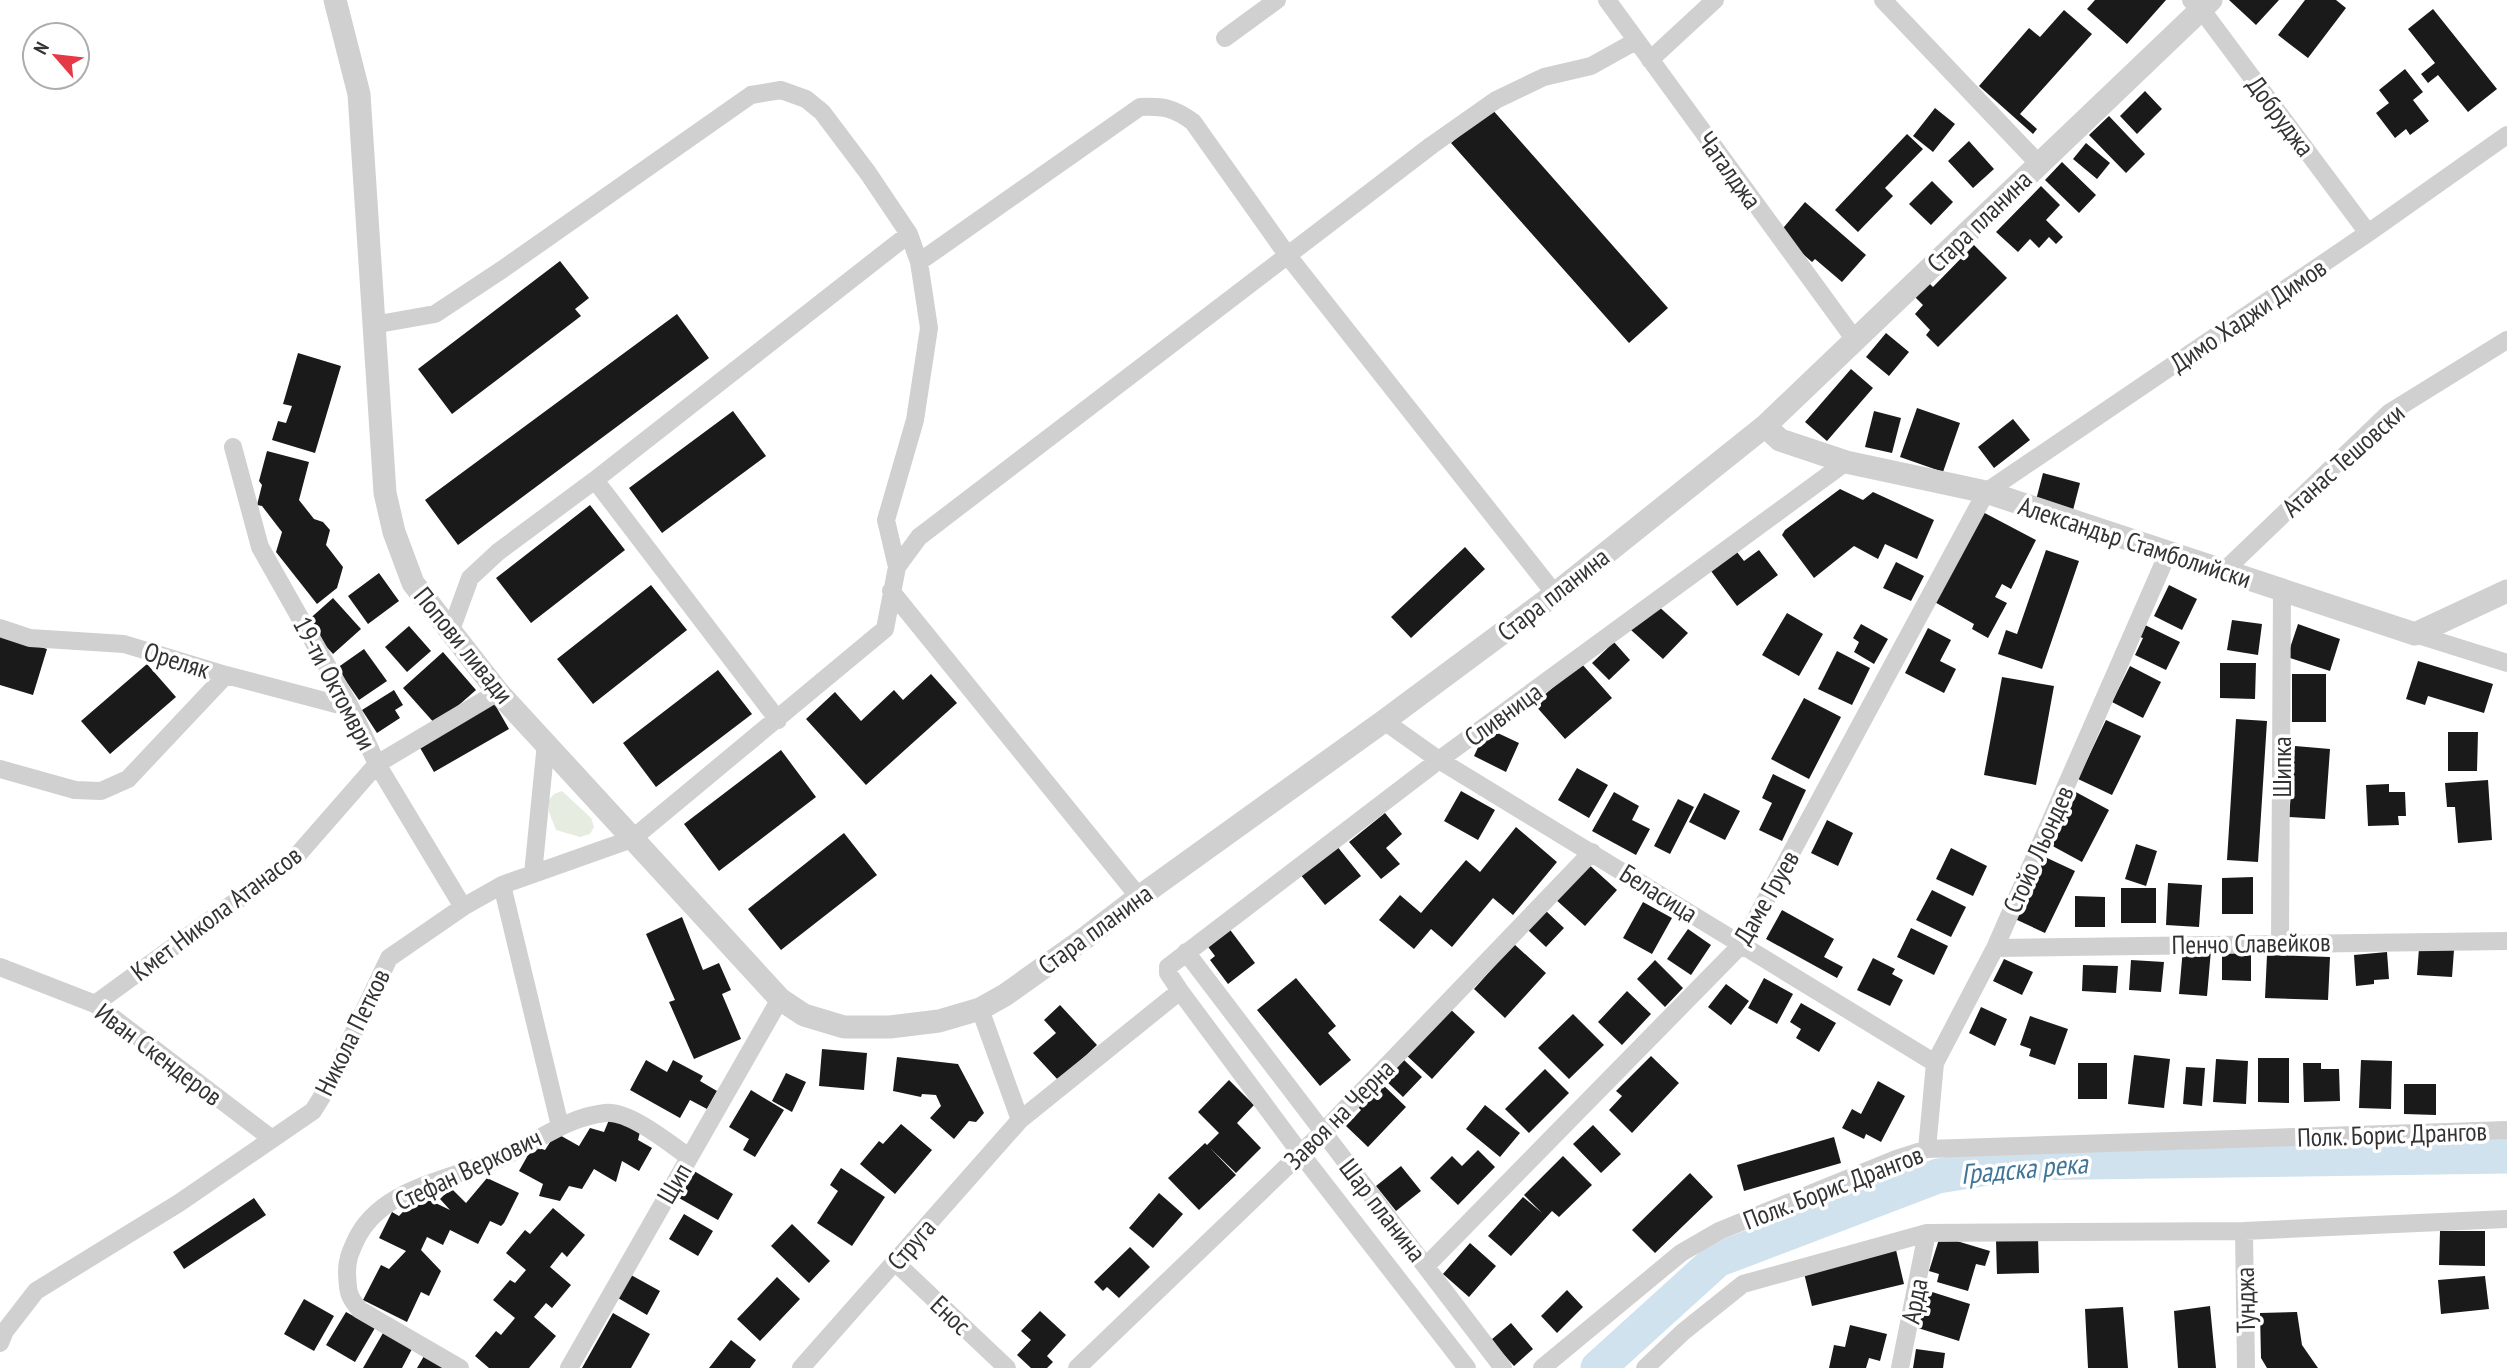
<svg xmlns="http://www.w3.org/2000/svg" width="2507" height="1368" font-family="'PT Sans Narrow',sans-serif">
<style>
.green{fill:#e6ecdf}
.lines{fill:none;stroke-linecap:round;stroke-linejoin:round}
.river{stroke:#cfe2ee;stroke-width:35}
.building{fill:#1a1a1a}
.minor{stroke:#d0d0d0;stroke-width:18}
.tertiary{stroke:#d0d0d0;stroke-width:23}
.labels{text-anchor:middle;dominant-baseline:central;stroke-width:7;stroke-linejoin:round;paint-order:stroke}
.street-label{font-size:26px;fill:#333;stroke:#fff}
.water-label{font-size:28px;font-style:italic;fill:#3f7597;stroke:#fff}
</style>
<rect width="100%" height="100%" fill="#fff"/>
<path class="green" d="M562,791L591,818L594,827L590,834L580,837L556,830L549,812V800L554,794Z"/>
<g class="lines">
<path class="river" d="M1598,1368L1717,1260L1938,1176L2019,1163L2507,1156"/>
</g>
<path class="building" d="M2095,0H2166L2127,44L2087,9Z
M2229,0H2279L2256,25Z
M2305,0H2336L2346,8L2308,58L2278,35Z
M2433,9L2497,89L2468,112L2438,75L2428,83L2421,74L2435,63L2408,29Z
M2064,10L2092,34L2020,114L2037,129L2033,134L1979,86L2029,28L2040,37Z
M2405,69L2423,92L2413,100L2429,121L2410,135L2406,129L2395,138L2376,113L2389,103L2379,90Z
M2145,91L2162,109L2137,134L2120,116Z
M1491,108L1668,308L1629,343L1451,143Z
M1935,108L1955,124L1933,152L1913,136Z
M2109,116L2145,154L2126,173L2089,135Z
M1907,134L1923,149L1885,188L1893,196L1858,232L1835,210Z
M1969,141L1994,169L1973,188L1948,161Z
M2086,143L2110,163L2097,179L2073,159Z
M2062,162L2096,195L2079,213L2045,180Z
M1932,181L1953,202L1931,225L1909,204Z
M2041,186L2060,205L2046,220L2063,237L2056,244L2049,237L2039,248L2030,239L2018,252L1996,232Z
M1805,202L1866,255L1842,282L1815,259L1812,262L1779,233Z
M1974,245L2007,278L1938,347L1926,335L1930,330L1915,314L1923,305L1913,295L1927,281L1933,287Z
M560,261L589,298L575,309L581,316L452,414L418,369Z
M677,314L709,358L458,545L425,500Z
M1886,333L1909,352L1889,376L1866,357Z
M298,353L341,366L315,453L272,440L278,421L286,423L292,406L283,404Z
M1851,369L1873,388L1827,441L1805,422Z
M1917,408L1960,423L1943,472L1900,457Z
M733,411L766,456L662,533L629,488Z
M1874,411L1901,418L1892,453L1865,447Z
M2013,419L2030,440L1994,468L1978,447Z
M267,451L309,462L299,500L314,519L323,522L330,530L326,545L343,567L337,588L317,604L276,552L282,532L262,506L257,505L262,485L259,481Z
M2043,473L2080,483L2072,514L2035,504Z
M1840,489L1863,500L1873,492L1934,520L1917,559L1885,544L1878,559L1854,546L1814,578L1782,535L1785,530Z
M590,505L625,550L531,623L496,578Z
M1979,510L2036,540L2011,589L2002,584L1995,597L2007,603L1988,638L1972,629L1974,624L1931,600Z
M1465,547L1485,569L1411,638L1391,617Z
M1759,550L1778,575L1737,606L1711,571L1737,552L1744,561Z
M2046,550L2079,561L2042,669L1998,654L2006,630L2017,634Z
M1896,562L1924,576L1911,601L1883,588Z
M379,573L399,601L368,624L348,596Z
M651,585L687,630L593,704L557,659Z
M2169,585L2197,599L2182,630L2154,616Z
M333,598L361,629L333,654L305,623Z
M1656,604L1688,633L1663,659L1631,630Z
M1787,613L1823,634L1799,676L1762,655Z
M2232,620L2262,624L2258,655L2227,650Z
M1861,624L1888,639L1874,664L1854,652L1859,642L1853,638Z
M2143,624L2180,642L2166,670L2135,655L2143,638L2137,636Z
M2298,624L2340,639L2330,671L2287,657Z
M409,626L431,651L407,672L385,647Z
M1928,628L1951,640L1940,661L1956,669L1944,693L1905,673Z
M0,635L47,649L33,695L0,685Z
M1614,642L1630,660L1609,680L1592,663Z
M364,649L387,681L359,700L337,668Z
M1837,651L1870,668L1852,705L1818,689Z
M443,652L476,690L436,725L403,688Z
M2418,661L2493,684L2484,713L2428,696L2425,705L2406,699Z
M1581,663L1612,698L1565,739L1534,704Z
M2220,663H2256L2255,699L2220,698Z
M147,664L176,697L110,754L81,721Z
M2130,666L2161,682L2143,718L2112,702Z
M718,670L752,714L656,787L623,743Z
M931,674L957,703L866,785L806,719L835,692L861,721L894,690L903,700Z
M2292,674H2326V722H2292Z
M2002,677L2054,686L2036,785L1984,775Z
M394,690L403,705L395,710L400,718L377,733L362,710Z
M1804,698L1841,717L1809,779L1771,759Z
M494,703L509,729L434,772L419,746Z
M2236,719L2267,721L2258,862L2227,860Z
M2106,720L2141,736L2112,795L2078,779Z
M1487,728L1519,743L1506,772L1474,756Z
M2448,732H2478L2477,771H2448Z
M2295,746L2330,749L2325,819L2289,817Z
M781,750L816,797L719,871L684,824Z
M1577,768L1608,785L1589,818L1558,800Z
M1773,774L1806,790L1782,841L1759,830L1772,803L1762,798Z
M2488,780L2492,840L2458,843L2455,807H2447L2445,783Z
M2389,784V792H2405L2406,816H2398L2399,825L2368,826L2366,785Z
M1461,791L1495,810L1478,840L1444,821Z
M2074,791L2109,810L2082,862L2047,843Z
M1614,792L1639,806L1632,820L1650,829L1636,855L1592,831Z
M1704,793L1740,811L1725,840L1689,822Z
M1678,799L1694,807L1670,854L1654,846Z
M1385,813L1402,834L1386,848L1400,864L1381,879L1349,842Z
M1827,820L1853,833L1838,866L1811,853Z
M1516,827L1557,862L1513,915L1493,898L1452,947L1431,929L1414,949L1379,920L1400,895L1421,913L1466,860L1480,872Z
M844,833L877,875L781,950L748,909Z
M2136,844L2157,851L2146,886L2125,879Z
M1336,845L1361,876L1325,905L1300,874Z
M1951,848L1987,866L1973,896L1936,879Z
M2045,857L2075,871L2045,933L2015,919Z
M1586,862L1617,890L1585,926L1554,898Z
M2253,877V914H2222V878Z
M2168,883L2202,885L2199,927L2166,925Z
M2121,888H2156V923H2121Z
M1932,890L1966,907L1951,937L1916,920Z
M2075,896L2105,897V927H2075Z
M1643,902L1672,918L1652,954L1623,938Z
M1782,910L1834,939L1824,957L1843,967L1837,978L1766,939Z
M1546,911L1564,928L1546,947L1528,930Z
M682,917L703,970L719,963L731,990L722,994L741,1039L694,1059L669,1002L675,1000L646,934Z
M1228,927L1255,963L1228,984L1210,960L1215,956L1206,944Z
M1911,928L1948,946L1934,975L1897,957Z
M1688,929L1711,945L1691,975L1667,959Z
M1514,944L1546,973L1505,1018L1474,989Z
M2183,948L2211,950L2207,996L2179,994Z
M2419,948L2454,950L2452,977L2417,975Z
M2222,952H2251V981L2222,980Z
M2387,952L2389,979L2374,980V984L2356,986L2354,955Z
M2267,955L2330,957L2328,1000L2265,998Z
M1873,958L1895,969L1892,974L1903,980L1890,1006L1857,990Z
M2004,959L2033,972L2022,995L1993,981Z
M1655,960L1683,988L1665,1007L1637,979Z
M2131,960L2164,962L2161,992L2129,990Z
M2083,965L2118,966L2116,993L2082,991Z
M1296,978L1336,1026L1328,1033L1351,1060L1320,1086L1257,1010Z
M1764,978L1793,994L1777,1024L1748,1008Z
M1726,984L1749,1001L1731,1025L1708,1007Z
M1627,991L1651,1014L1622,1045L1598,1022Z
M1801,1003L1836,1023L1819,1052L1796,1038L1801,1029L1790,1022Z
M1060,1005L1097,1045L1059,1081L1033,1053L1056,1033L1044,1020Z
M1448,1007L1475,1032L1432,1079L1405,1054Z
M1981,1007L2007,1019L1995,1046L1969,1033Z
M1573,1014L1604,1045L1569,1079L1538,1048Z
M2030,1016L2068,1029L2055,1065L2029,1056L2031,1049L2020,1045Z
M822,1049L867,1053L864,1090L819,1086Z
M2134,1055L2170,1059L2164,1108L2128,1104Z
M1651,1056L1679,1083L1632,1133L1609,1110L1622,1096L1616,1091Z
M897,1057L958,1064L984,1113L976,1122L969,1121L954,1139L930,1118L941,1106L936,1095L922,1094L921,1097L893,1091Z
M2258,1058H2289V1103L2258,1102Z
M2216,1059L2248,1061L2246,1104L2213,1102Z
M646,1060L667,1072L673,1060L703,1076L700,1081L717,1091L707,1109L690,1100L680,1118L630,1090Z
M1404,1060L1422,1077L1403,1097L1385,1080Z
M2361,1060L2392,1061L2391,1109L2359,1108Z
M2078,1063H2107V1099H2078Z
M2303,1063H2321V1069H2339L2340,1101L2304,1102Z
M2186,1067L2205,1068L2202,1106L2183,1104Z
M1545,1069L1569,1093L1529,1133L1505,1109Z
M786,1073L806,1082L792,1112L772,1101Z
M1229,1080L1254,1105L1237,1123L1261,1148L1236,1173L1210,1148L1236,1175L1199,1210L1168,1178L1205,1143L1207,1145L1219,1133L1198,1112Z
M1878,1081L1905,1096L1881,1142L1866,1134L1864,1139L1842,1128L1852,1109L1861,1114Z
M1381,1083L1406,1107L1368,1147L1346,1126L1361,1110L1358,1107Z
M2404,1084H2436V1115L2404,1114Z
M751,1090L784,1110L755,1157L743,1150L749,1139L729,1127Z
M1485,1105L1520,1133L1500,1157L1466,1129Z
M611,1115L640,1132L638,1140L652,1148L639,1171L622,1161L616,1182L594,1169L582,1189L569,1186L560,1201L539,1196L543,1184L519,1171L533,1146L545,1150L556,1133L579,1146L590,1128L604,1132Z
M901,1124L932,1150L895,1194L860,1164L879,1141L883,1144Z
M1593,1125L1621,1154L1601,1173L1573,1144Z
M1834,1137L1841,1163L1744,1191L1737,1165Z
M1478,1150L1495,1167L1458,1205L1430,1178L1452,1156L1462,1166Z
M1563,1156L1592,1185L1559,1217L1552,1211L1511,1256L1488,1236L1523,1197L1542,1213L1524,1195Z
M1401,1166L1421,1191L1396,1211L1376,1186Z
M841,1168L885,1197L852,1246L817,1223L838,1191L830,1185Z
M694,1171L733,1194L718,1220L679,1198Z
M1690,1173L1713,1197L1655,1253L1632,1230Z
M487,1178L519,1193L504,1223L501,1226L490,1221L478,1244L450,1230L443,1245L427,1237L421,1250L441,1271L429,1296L421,1292L407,1322L363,1300L381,1265L389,1269L406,1251L379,1238L392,1212L399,1216L419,1195L450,1210L440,1199L451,1188L466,1203Z
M1159,1193L1183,1214L1153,1248L1129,1228Z
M254,1198L266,1215L184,1269L173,1252Z
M553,1208L585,1235L567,1257L562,1252L550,1267L571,1285L552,1308L546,1303L534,1317L556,1336L529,1368H489L475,1356L496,1331L501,1335L515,1318L493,1300L510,1280L515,1283L526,1270L506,1253L525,1230L530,1234Z
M684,1214L713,1231L698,1256L669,1239Z
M792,1224L830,1261L809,1283L771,1246Z
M2440,1231H2485V1266L2439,1265Z
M1940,1236L1990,1251L1985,1266L1976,1264L1968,1291L1937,1282L1939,1274L1929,1271Z
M2038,1238L2039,1273L1997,1274L1996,1240Z
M1470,1243L1496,1266L1469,1297L1443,1274Z
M1130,1247L1150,1267L1119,1298L1107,1287L1103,1291L1094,1282Z
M1896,1250L1904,1284L1812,1306L1804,1273Z
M631,1275L660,1291L647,1315L618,1298Z
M2485,1276L2489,1309L2441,1314L2438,1280Z
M777,1277L800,1299L760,1341L737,1319Z
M1567,1290L1583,1307L1557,1333L1541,1316Z
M1929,1291L1970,1304L1959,1341L1918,1328Z
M304,1299L334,1316L314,1351L284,1334Z
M2210,1306L2216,1368H2178L2174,1311Z
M2123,1307L2128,1368H2088L2085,1309Z
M1040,1311L1066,1335L1047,1356L1053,1362L1047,1368H1031L1017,1355L1031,1340L1021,1331Z
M346,1312L375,1328L355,1362L326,1345Z
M2297,1312L2302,1345L2318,1368H2267L2261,1358L2260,1313Z
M613,1313L650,1334L631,1368H582Z
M1511,1323L1533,1349L1514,1366L1491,1340Z
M1850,1325L1887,1334L1880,1361L1869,1358L1866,1368H1829L1834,1345L1845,1347Z
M383,1333L412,1349L402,1368H363Z
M731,1340L756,1360L750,1368H709Z
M1916,1349L1945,1353L1943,1368H1913Z
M424,1356L445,1368H417Z"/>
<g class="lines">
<path class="minor" d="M1607,0L1855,340
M1883,0L2039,164
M2191,0L2201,9L2368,233
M1225,38L1277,0
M1650,60L1715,0
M919,262L1140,107C1164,106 1174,108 1193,122L1288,256L1555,594
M373,325L435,314L503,269L751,95L781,90L806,99L822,112L868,173L909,234L919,262L929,328L915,420L886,520L897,567
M233,447L260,547L351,708L377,764L463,907
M595,480L778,720
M2224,571L2389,413L2507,340
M891,591L1139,897
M0,628L30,638L124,644L226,675L351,708
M451,630L470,578L498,552L595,480L909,234
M2415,634L2507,663
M1384,721L1439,760L1935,1063
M0,769L75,790L101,791L128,779L226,675
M533,874L546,743
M502,885L560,1126
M2280,942L2282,591
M1995,948L2507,941
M1186,952L1503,1368
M0,967L95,1004L272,1139
M95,1004L294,859L377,764L498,692
M980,1009L1020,1120
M1927,1149L1935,1063L1995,948L2168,553
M2244,1231L2246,1368
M895,1262L1007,1368
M1426,1266L1742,944L1986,492L2368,233L2507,135
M0,1343L5,1331L36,1291L179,1203L313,1111L328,1087L389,958L463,907L502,885L632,839L885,629L897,567L919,537L1432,145L1496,100L1544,77L1591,66L1636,41
M460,1368L360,1310C347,1295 348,1291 347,1272C347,1260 350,1253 355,1242C380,1186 454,1180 503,1157C537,1142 567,1117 605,1113C629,1110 670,1144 689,1157
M569,1368L780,999
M801,1368L1020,1120L1180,991
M1077,1368L1323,1132L1592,852
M1467,1368L1301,1154L1180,991L1168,973V967L1439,760L1846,462
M1542,1368L1681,1253L1719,1231L1896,1159L1927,1149L2507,1130
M1645,1368L1683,1332L1743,1284L1927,1233L2244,1231L2507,1219
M1900,1368L1927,1233"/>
<path class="tertiary" d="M335,0L359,94L385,493L394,532L413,583L498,692L780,999L804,1015L844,1027H890L939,1021L980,1009L1005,995L1088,936L1139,897L1384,721L1555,594L1765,426L2211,0
M1765,426L1780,440L1846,462L1986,492L2415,634L2507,591"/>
</g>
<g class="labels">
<g class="street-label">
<text transform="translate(2281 116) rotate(53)">Добруджа</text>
<text transform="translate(1730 170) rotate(54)">Чаталджа</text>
<text transform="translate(1979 221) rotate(-44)">Стара планина</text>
<text transform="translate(2248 315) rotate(-34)">Димо Хаджи Димов</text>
<text transform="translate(2343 460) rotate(-42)">Атанас Тешовски</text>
<text transform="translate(2135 542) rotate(18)">Александър Стамболийски</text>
<text transform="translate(1553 594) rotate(-38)">Стара планина</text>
<text transform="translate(464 645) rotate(51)">Попови ливади</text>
<text transform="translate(177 660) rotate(17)">Ореляк</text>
<text transform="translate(335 683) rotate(62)">19-ти Октомври</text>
<text transform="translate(1503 714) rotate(-36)">Сливница</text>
<text transform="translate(2281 767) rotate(-90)">Шипка</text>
<text transform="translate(2038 849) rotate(-66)">Стойо Льондев</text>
<text transform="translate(1659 893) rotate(32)">Беласица</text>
<text transform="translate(1766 897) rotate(-60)">Даме Груев</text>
<text transform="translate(216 913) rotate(-37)">Кмет Никола Атанасов</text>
<text transform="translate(1095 929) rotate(-36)">Стара планина</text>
<text transform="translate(2251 943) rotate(-1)">Пенчо Славейков</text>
<text transform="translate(352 1032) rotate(-64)">Никола Петков</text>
<text transform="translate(159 1054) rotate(37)">Иван Скендеров</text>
<text transform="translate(1339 1114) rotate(-45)">Завоя на Черна</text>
<text transform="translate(2392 1134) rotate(-2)">Полк. Борис Дрангов</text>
<text transform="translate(468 1169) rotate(-25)">Стефан Веркович</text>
<text transform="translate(674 1183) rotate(-60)">Щип</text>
<text transform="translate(1833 1187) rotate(-21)">Полк. Борис Дрангов</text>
<text transform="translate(1383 1210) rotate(52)">Шар планина</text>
<text transform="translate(911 1244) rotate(-49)">Струга</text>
<text transform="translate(2245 1300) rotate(-91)">Тунджа</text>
<text transform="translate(1914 1301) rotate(-79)">Арда</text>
<text transform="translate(951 1315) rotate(43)">Енос</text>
</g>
<g class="water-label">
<text transform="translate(2024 1168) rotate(-5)">Градска река</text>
</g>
</g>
<g transform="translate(56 56) rotate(298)"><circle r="33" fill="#ffffff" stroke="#adadad" stroke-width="2"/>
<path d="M0-5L12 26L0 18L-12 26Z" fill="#e63946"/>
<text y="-10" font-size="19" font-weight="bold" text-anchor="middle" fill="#333333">N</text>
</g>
</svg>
